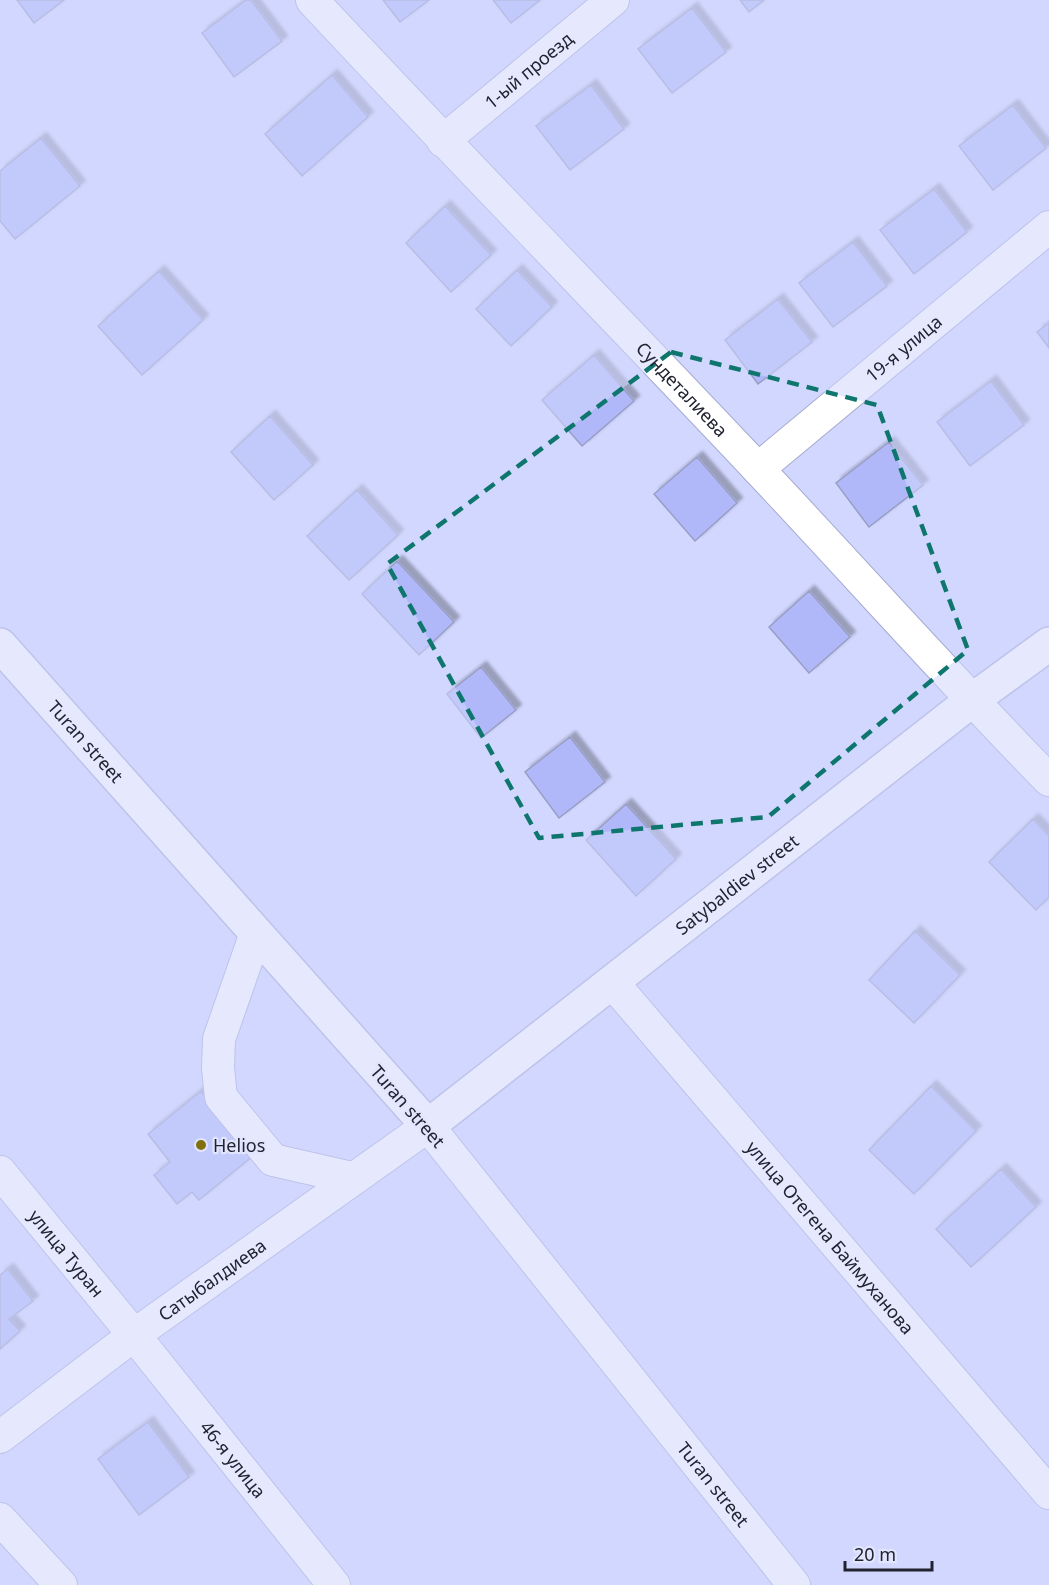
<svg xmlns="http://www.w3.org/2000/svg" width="1049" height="1585" font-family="'Noto Sans',sans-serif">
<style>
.building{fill:#b0b8f9;stroke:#999ec4;stroke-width:1.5;filter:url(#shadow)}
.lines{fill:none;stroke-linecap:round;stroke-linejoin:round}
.minor-casing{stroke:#a5abd1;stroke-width:34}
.major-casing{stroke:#a5abd1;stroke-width:36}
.minor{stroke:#fff;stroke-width:32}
.major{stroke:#fff;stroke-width:33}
.marked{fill:none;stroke:#0f766e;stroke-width:4.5;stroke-dasharray:12 8;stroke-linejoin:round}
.poi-dot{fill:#80700e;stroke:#e1e5fd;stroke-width:2}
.labels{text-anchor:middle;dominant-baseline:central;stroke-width:4.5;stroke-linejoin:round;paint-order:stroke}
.street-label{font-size:18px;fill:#212331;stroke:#e1e5fd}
.poi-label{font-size:18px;fill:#212331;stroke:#e1e5fd;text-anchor:start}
</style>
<defs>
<filter id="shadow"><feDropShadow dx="5.5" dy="-5.5" stdDeviation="1.5" flood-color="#0004"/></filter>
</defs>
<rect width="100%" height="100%" fill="#d1d7fe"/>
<path class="building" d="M17,0H64L34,23Z
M246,0H251L282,41L234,77L202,33Z
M383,0H429L400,22Z
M493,0H540L511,23Z
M740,0H764L749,12Z
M692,8L726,52L672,93L638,49Z
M332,75L368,117L302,176L265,134Z
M591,85L624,129L570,170L536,126Z
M1013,105L1046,148L993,190L959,146Z
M41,138L80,186L15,239L0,221V171Z
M934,189L967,232L914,274L880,230Z
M445,206L491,255L451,292L406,243Z
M853,242L887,286L833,327L799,283Z
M517,270L552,307L511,346L476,309Z
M159,271L203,320L142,375L98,326Z
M778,299L812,342L758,384L725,340Z
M1049,323V348L1037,332Z
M594,355L634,401L582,446L542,400Z
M991,381L1024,425L970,466L937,422Z
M270,416L313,465L274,500L231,452Z
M889,442L923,485L869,527L836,483Z
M697,457L737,503L695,541L654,494Z
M357,490L398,535L349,580L307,536Z
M397,561L454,622L419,655L362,594Z
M809,591L850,637L809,673L769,627Z
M481,667L516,710L481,738L447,694Z
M570,737L605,782L559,818L525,772Z
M626,804L676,859L636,896L586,840Z
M1033,819L1049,836V897L1036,910L989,862Z
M915,931L960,975L914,1023L869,980Z
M931,1086L976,1131L914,1194L869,1150Z
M201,1091L253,1156L199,1200L192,1192L177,1204L154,1175L170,1162L148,1134Z
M1001,1169L1036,1207L971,1267L936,1229Z
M8,1269L33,1301L9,1319L20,1331L0,1349V1275Z
M148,1422L189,1477L139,1515L98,1459Z"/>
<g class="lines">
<defs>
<g id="minor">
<path id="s1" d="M312,0C459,158 610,312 758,469C855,572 950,679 1049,780"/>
<path id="s2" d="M443,141L613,0"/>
<path id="s3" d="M758,469L1049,227"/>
<path d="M256,933L219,1039L218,1068L221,1097L273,1160L352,1178"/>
<path id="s4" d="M612,982L1049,1493"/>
<path id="s5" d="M0,1172L134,1335L334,1585"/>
<path id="s6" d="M0,1437L134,1335L428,1126L794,1585"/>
<path d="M0,1519L61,1585"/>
</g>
<g id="major">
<path id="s7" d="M0,645L428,1126L971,701L1049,644"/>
</g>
</defs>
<use href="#minor" class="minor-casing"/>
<use href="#major" class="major-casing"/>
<use href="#minor" class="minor"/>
<use href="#major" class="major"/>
</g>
<path d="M0 0H1049V1585H0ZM671,352L877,405L968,650L768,817L539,838L387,564Z" fill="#d1d7fe" fill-opacity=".55" fill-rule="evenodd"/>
<path class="marked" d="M671,352L877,405L968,650L768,817L539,838L387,564Z"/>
<circle class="poi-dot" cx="201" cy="1145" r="6"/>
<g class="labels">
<g class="street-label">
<text stroke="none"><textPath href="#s2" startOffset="111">1-ый проезд</textPath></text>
<text stroke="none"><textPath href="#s3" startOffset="189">19-я улица</textPath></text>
<text stroke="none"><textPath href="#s1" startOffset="537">Сундеталиева</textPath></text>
<text stroke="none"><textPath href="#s7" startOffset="129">Turan street</textPath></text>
<text stroke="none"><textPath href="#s7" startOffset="1036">Satybaldiev street</textPath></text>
<text transform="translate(408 1106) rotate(49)">Turan street</text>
<text stroke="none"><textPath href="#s4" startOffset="336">улица Отегена Баймуханова</textPath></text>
<text stroke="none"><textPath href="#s5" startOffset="105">улица Туран</textPath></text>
<text stroke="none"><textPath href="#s6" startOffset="264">Сатыбалдиева</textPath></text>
<text stroke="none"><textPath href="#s5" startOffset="370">46-я улица</textPath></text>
<text stroke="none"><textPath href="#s6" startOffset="987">Turan street</textPath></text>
</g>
<g class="poi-label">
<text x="213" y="1145">Helios</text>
</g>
</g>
<path d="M845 1561v9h87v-9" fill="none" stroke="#212331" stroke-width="3"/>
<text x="854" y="1561" font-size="18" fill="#212331" stroke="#e1e5fd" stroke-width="4.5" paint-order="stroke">20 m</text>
</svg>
